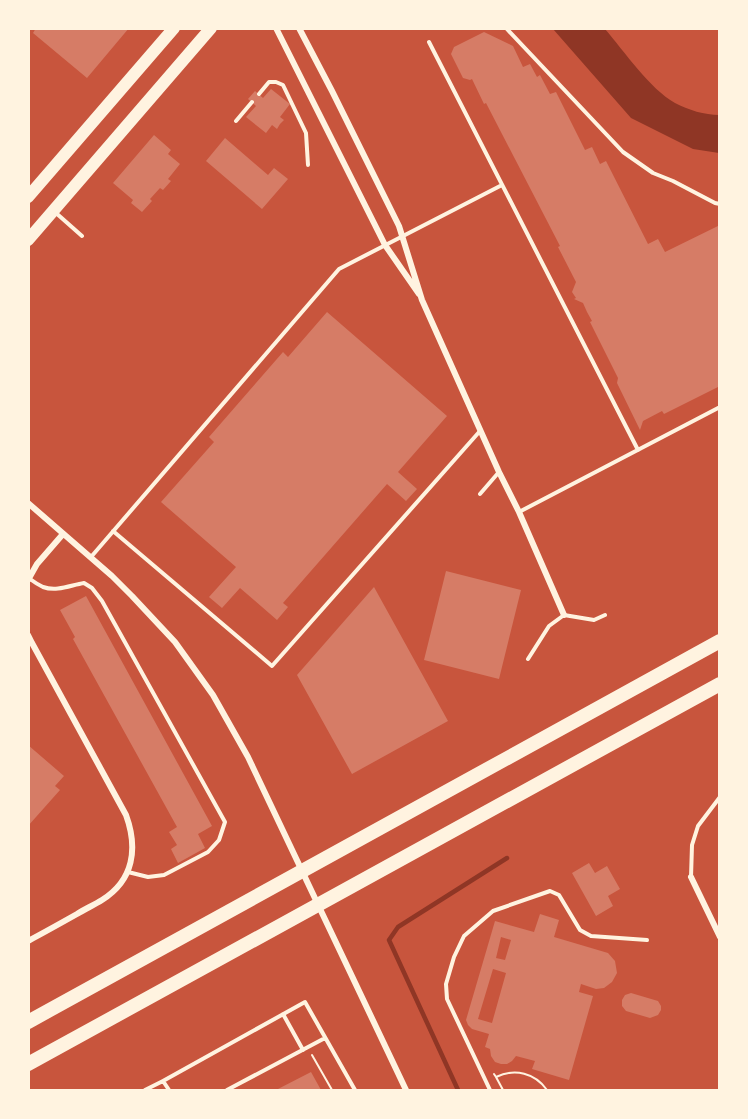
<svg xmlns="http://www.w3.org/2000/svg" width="748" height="1119" font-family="'PT Sans Narrow',sans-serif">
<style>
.water{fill:#8f3625}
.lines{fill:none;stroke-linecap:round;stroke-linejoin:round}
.stream{stroke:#8f3625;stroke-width:4.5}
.building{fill:#d67c66;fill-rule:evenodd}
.path{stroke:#fff3e0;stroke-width:2}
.service{stroke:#fff3e0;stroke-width:4}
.minor{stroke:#fff3e0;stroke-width:6}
.primary{stroke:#fff3e0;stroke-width:12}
.motorway{stroke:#fff3e0;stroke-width:14}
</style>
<rect width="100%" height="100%" fill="#c8553d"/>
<path class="water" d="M553,29H605C624,51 650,89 675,103C688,110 705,115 719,115V153L693,149L631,118Z"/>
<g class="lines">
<path class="stream" d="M458,1090L389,940L398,927L507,858"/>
</g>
<path class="building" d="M36,28H129L87,78L33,33Z
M484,32L513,46L523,67L530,64L537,77L540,75L550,94L556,92L585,150L592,147L600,164L606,161L648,244L658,239L665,252L720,225V386L664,414L662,411L643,421L640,430L617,383L618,378L590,322L592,321L587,312L583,303L574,299L576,298L572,292L576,282L558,247L560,246L486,103L484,104L472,79L470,80L463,78L451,54L454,47Z
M271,89L290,104L280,117L284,120L280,124L277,129L272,125L266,133L246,117L256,106L248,99L255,91L263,98Z
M154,135L171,150L168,154L180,164L168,179L171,181L163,190L160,188L150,199L152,201L142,212L131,203L133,200L113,183Z
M225,138L268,175L274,168L288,179L262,209L206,161Z
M327,312L447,416L398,472L417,489L406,501L387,484L283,603L288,607L277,620L240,588L222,608L209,597L236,567L161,502L214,442L209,437L283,352L288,357Z
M446,571L521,590L499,679L424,660Z
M374,587L448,721L352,774L297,675Z
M86,596L212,826L198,834L205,848L178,863L171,849L177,845L169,832L177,827L73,639L75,637L60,610Z
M28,745L64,776L55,786L60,790L28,826Z
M589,863L595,873L607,866L620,889L608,896L613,906L596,916L572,873Z
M540,914L559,920L554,937L608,953L615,961L617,973L612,982L604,988L596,989L581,984L579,992L593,996L569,1080L532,1069L535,1061L516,1056L512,1061L507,1064H501L495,1062L491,1056L490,1049L485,1047L489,1034L472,1029L468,1025L466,1020L495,921L534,932ZM501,937L511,940L505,960L496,958ZM493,969L506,973L492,1023L478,1019Z
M631,993L658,1001L661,1006V1010L658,1015L650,1018L626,1011L622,1006V1000L625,995Z
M311,1072L321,1090H276Z"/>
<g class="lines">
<path class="path" d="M312,1055L332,1090
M494,1074L496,1077C515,1068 535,1073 547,1090
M496,1077L503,1090"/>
<path class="service" d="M506,28L623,152L653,173L673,181L715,203L720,204
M429,42L638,450
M259,94L269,82H276L283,85L306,133L308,165
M236,121L252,102
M56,213L82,236
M480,494L499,472
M519,512L720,407
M113,531L272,666L480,431
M91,557L339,269L502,185
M30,579C34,582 39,585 43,587C57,592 71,585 84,583L92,588L102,601L225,822L219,840L208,852L164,875L148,877L128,872
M528,659L549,626L564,615L594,620L605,615
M691,877L692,845L698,826L720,797
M283,1014L303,1050
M145,1090L163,1081
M169,1090L163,1081L305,1002L355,1090
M227,1090L325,1038
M490,1090L447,999L446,984L454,957L464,936L493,911L550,891L559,895L580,930L591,936L647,940"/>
<path class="minor" d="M276,28L385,245L419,294
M299,28L332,91L399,226L422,300L499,472L519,512L564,615
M28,503L112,576L132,596L175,642L213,695L248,757L406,1090
M28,580L37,564L63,534
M28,635L32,643L126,815C138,848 134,880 102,900C94,905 85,909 77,914C61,923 45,932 28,941
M691,877L720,937"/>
<path class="primary" d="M28,197L174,28
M28,240L211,28"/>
<path class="motorway" d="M28,1022L720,641
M28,1064L720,684"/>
</g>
<rect width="748" height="1119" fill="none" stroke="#fff3e0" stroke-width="60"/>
</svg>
